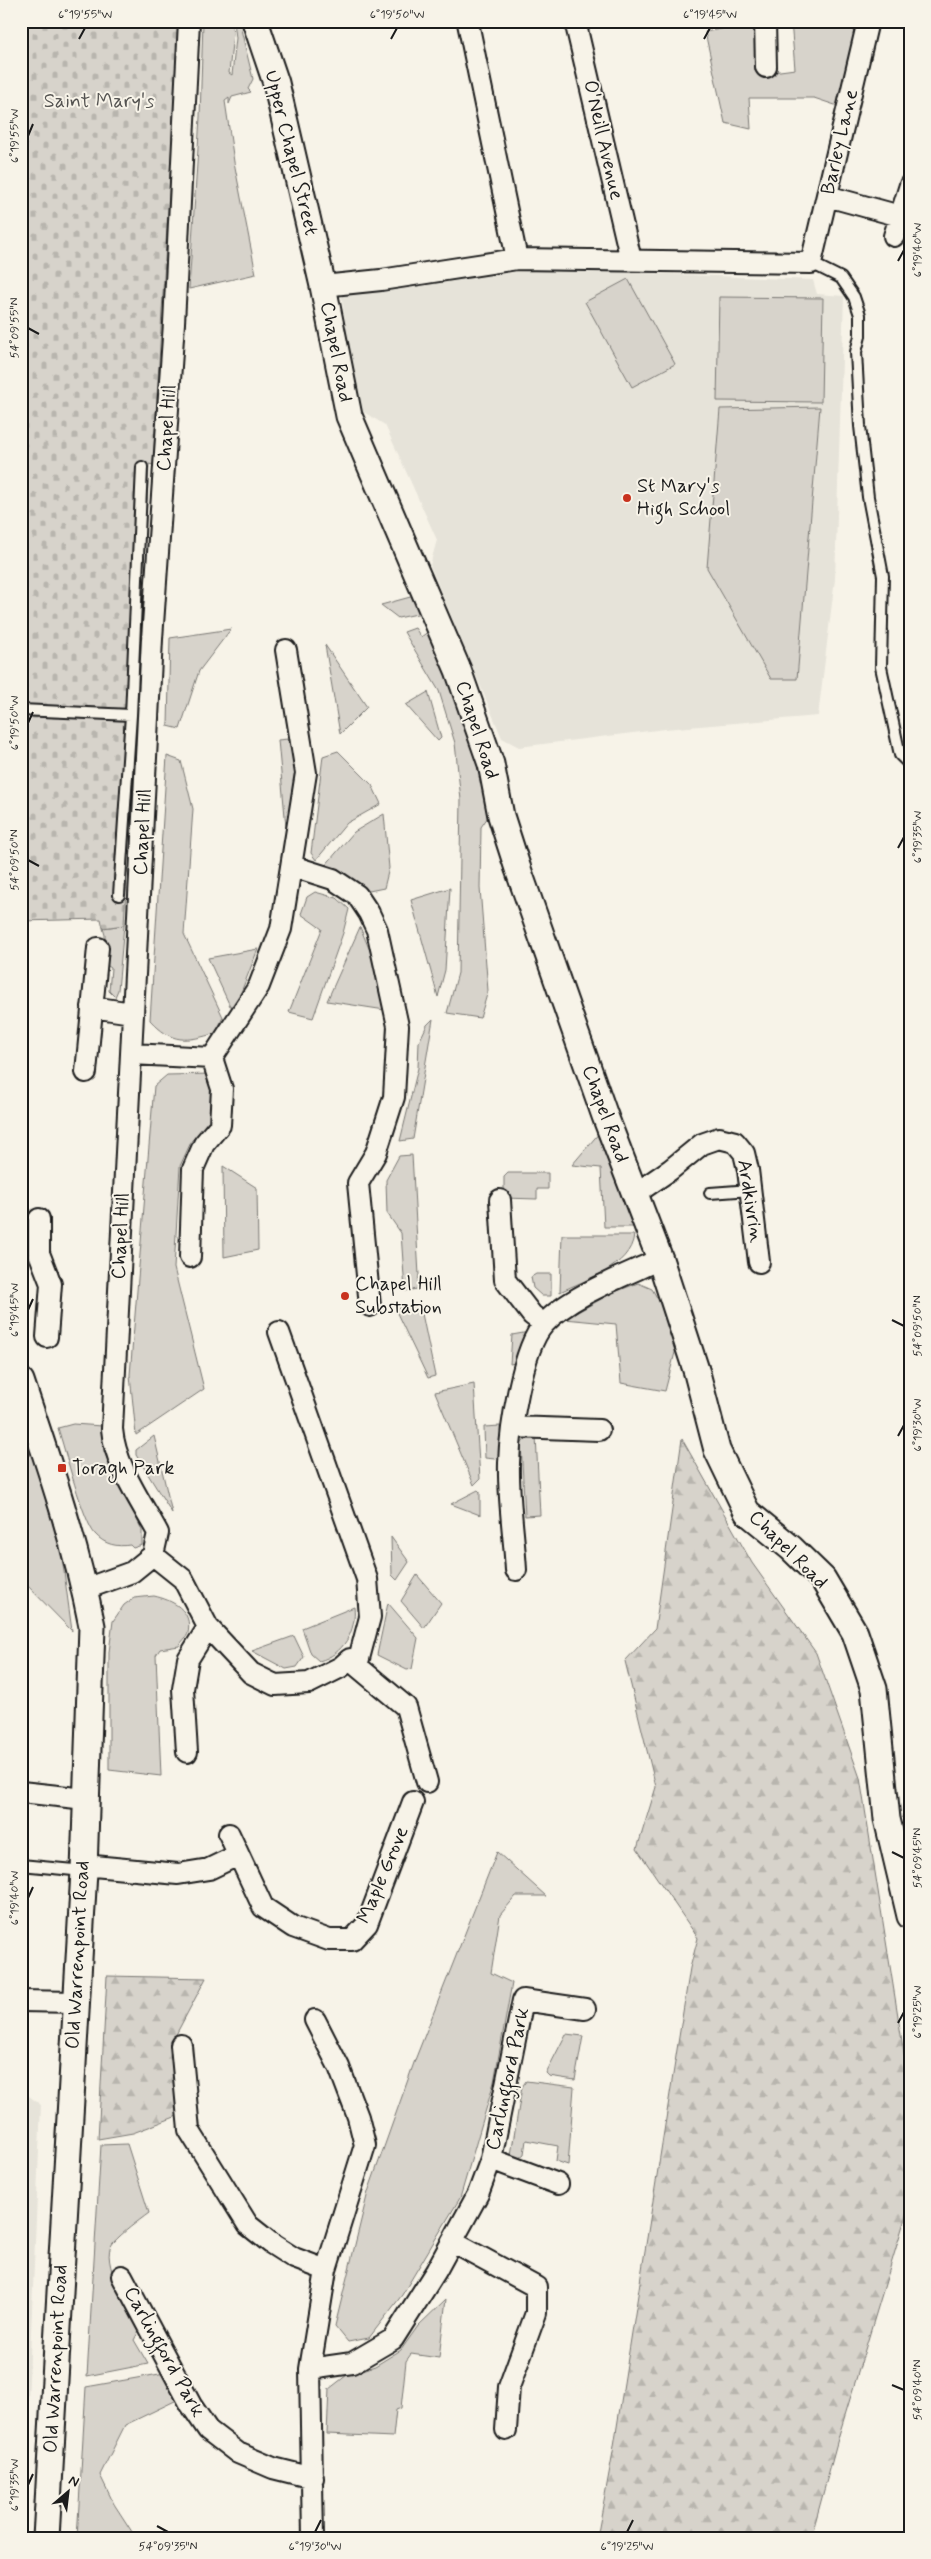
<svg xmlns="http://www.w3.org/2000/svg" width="931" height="2559" font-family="Mynerve,sans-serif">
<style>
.built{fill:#e6e3d9}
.green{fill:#d7d3cb;stroke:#7a7874}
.forest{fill:url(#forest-firs);stroke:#7a7874}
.cemetery{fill:url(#cemetery-stones);stroke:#7a7874}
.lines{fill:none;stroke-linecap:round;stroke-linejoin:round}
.service-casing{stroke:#1c1c1c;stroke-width:14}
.minor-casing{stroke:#1c1c1c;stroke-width:24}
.tertiary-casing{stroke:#1c1c1c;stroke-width:29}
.service{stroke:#f7f3e8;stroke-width:10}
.minor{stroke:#f7f3e8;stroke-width:20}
.tertiary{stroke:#f7f3e8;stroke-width:25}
.ticks{fill:none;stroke:#1c1c1c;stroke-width:2}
.poi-dot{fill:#c8321e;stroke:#f7f3e8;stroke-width:2}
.labels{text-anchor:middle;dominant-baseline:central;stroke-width:4;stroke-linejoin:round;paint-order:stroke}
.park-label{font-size:20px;fill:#545351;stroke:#f7f3e8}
.street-label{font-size:20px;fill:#1c1c1c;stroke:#f7f3e8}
.poi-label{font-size:20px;fill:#1c1c1c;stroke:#f7f3e8;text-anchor:start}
.neatline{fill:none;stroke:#1c1c1c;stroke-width:2}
.ticks-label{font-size:12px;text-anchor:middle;fill:#1c1c1c}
</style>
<defs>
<pattern id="forest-firs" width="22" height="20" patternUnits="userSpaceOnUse" patternTransform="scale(1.25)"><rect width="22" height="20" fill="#d7d3cb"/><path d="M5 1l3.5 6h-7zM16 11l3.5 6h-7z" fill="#b8b5ae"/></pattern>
<pattern id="cemetery-stones" width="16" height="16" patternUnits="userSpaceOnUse" patternTransform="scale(1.25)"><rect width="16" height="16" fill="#d7d3cb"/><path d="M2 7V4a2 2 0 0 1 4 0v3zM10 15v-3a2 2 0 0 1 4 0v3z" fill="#b8b5ae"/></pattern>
</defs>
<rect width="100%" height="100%" fill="#f7f3e8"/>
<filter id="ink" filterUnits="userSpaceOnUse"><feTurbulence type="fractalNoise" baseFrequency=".02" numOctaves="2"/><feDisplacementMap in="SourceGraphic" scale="10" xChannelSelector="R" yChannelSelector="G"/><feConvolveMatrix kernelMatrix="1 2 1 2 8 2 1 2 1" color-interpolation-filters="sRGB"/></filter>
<g filter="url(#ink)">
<path class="built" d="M545,269L813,280L817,294L844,296L835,579L818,716L665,729L519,747L502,738L430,565L437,540L385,425L357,408L341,291L453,273L497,274Z
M21,2095L29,2096L41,2105L22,2538Z"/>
<path class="green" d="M203,21H231L233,33L229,73L232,75L236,38L234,21H239L253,79L248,89L251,92L232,97L229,104V98L225,101L234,162L256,274L189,289L200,117Z
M791,21H859L841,107L814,98H749L751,129L725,123L705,32L758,22L765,73L795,69Z
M628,279L675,364L632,387L585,302Z
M719,297L823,298L821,402L717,401Z
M820,407L797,679H771L707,568L720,409Z
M414,596L422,613L398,618L381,605Z
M415,628L421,637L429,631L452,683L477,762L490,814L481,827L480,888L488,991L480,1018L447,1013L458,973L461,800L455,743L439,691L404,632Z
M231,629L199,671L180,729L168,726L170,638Z
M325,645L367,707L340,734Z
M428,692L441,738L438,741L406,705Z
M288,739L299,774L288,849L278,740Z
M338,751L372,785L381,804L347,823L316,860L311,853L323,756Z
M167,756L181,761L193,809L184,934L223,1017L216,1033C186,1042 172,1044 150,1020Z
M384,814L389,868L384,888L369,891L324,867L354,832Z
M450,888L445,970L438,997L411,900Z
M315,892L337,898L349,909L343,933L313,1018L289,1012L322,929L301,914L307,897Z
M124,925L118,990L115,997L109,991L111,968L105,964V935L103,928Z
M360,927L373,958L385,1010L327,1001Z
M258,949L236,1005L230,1006L208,958Z
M433,1019L413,1139L400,1141L418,1068L419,1042L427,1025Z
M211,1074L215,1100L212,1121L192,1140L180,1166L174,1268L204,1389L136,1435L130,1375L154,1086L167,1075Z
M600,1132L635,1227H604L601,1168L572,1165Z
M412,1155L419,1275L417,1289L405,1291L401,1233L387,1213L386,1180L399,1156Z
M223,1166L257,1188L258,1250L224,1257Z
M508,1173H548V1189H537V1199L504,1198V1177Z
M562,1235H634C630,1268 586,1279 560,1292Z
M536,1274H551V1296H542L533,1288L531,1277Z
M638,1283L652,1289L671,1322L678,1341L665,1391L621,1383L616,1324L565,1319L612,1293Z
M420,1304L435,1376L428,1378L395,1309Z
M529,1332L515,1363L510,1364L512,1335Z
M474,1384L480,1479L474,1485L435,1392Z
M21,1420L60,1542L72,1631L21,1579Z
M73,1424L102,1426L104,1452L142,1530V1545L133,1548L130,1545C117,1547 105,1545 95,1534C83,1521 65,1450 58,1428Z
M500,1426L501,1453L495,1459L485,1458L484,1427Z
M154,1436L172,1513L136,1455V1450Z
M528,1436H536L540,1515L525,1516L521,1444Z
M478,1490L480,1492V1515L451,1504Z
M391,1537L409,1562L397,1580L392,1575Z
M417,1575L441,1603L424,1628L401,1601Z
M154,1596C172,1600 193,1610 188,1633C187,1637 181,1642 179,1646L160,1649L156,1655L161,1776L109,1770V1652L113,1621L124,1605L134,1598Z
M388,1603L418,1638L412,1669L407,1670L377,1655Z
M354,1607C357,1630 343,1655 319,1661L311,1654L302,1628Z
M294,1636L304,1657L297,1667L286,1669L252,1651Z
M497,1852L546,1896H516L500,1915L491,1973L512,1983L494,2082L460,2198L402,2295L369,2338L348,2342L335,2326L368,2192L415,2060Z
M566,2034L583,2036L575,2080L549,2076L546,2073Z
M526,2081L574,2087L568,2165L556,2161L558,2146L526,2140L524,2154L518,2159L511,2155L522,2087Z
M127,2144L149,2213C137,2222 123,2232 113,2243C98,2260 131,2311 140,2329L134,2340L148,2364L87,2376L101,2145Z
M446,2299L439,2358L411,2354L406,2361L401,2408L396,2410L393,2437L327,2434L329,2389L347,2375L375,2366L401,2350L418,2326Z
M165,2373L179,2399L125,2425L100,2475L114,2504L136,2538H77L86,2387Z"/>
<path class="forest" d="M682,1439L752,1563L816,1653L860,1778L908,2079L910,2202L839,2435L811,2538H597L613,2452L690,1968L698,1938L637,1849L656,1787L625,1661L655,1629Z
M107,1976L206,1978L171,2044L180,2115L133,2133L98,2139Z"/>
<path class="cemetery" d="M21,21H179L153,465L149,464L124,925L103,928L101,919L21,921Z"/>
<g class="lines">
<defs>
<path id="service" d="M811,263L841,278L854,297L860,315V336L856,352L860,426L868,497L883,576L881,667L900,755L910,765
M21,710L131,715
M119,895L131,715L142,467
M710,1193L751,1190
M21,1865L84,1871"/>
<path id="minor" d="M575,21L631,260
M765,21L766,67
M468,23L517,259
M827,196L900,216
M894,236L910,185
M323,286L381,280L517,259L811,263L868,21
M292,866L333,879L357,895L369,913L377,930L398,1026L394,1097L376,1153L358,1183L370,1306
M92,1007L132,1013
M131,1054L212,1058L259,986L281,929L306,773L286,650
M86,1072L98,948
M635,1194L670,1170L702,1144L719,1138L735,1142L744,1153L748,1170L759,1262
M500,1200L505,1280L532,1315L544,1324
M39,1219V1253L51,1284L47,1337
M190,1257L193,1169L204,1144L220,1125L222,1089L212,1058
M514,1427L599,1430
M153,1555L183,1579L208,1627L251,1673L275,1685L309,1683L341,1667L350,1659L357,1666L370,1617L367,1579L279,1332
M516,1570C514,1535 508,1498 509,1463C510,1430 522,1348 544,1324C569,1296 626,1275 660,1259
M85,1589L132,1572L153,1555L158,1533C141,1501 115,1466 112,1429L152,639L174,323L189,21
M357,1666L406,1707L427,1782
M187,1752L183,1689L188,1659L208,1627
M21,1792L86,1799
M229,1834L263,1907L293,1927L329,1940H352L367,1924L413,1802
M84,1871L94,1866L178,1874L209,1869L238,1855
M21,2001L75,2002
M181,2045L189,2130L248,2225L272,2244L294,2258L326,2270
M491,2159L558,2184
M453,2242L536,2287V2313L509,2387L506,2430
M122,2276L191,2405L208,2430L238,2453L273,2468L313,2478
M310,2369L352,2363L393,2339L436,2271L478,2194L491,2159L523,2000L585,2009
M313,2538L310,2369L326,2270L365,2145L358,2117L339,2067L315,2020"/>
<path id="tertiary" d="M255,21L276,83L323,286L349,416L458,670L491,764L501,816L518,869L605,1116L660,1259L697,1373L717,1450L747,1512L791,1548L823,1579L855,1633L874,1689L887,1819L910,1916
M21,1381C48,1461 76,1543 92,1626L84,1871L46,2538"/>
</defs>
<use href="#service" class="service-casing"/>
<use href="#minor" class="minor-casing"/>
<use href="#tertiary" class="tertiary-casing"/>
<use href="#service" class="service"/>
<use href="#minor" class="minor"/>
<use href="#tertiary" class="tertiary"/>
</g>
</g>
<path class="ticks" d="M79,39L85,28M391,39L397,28M704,39L710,28M28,136L33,124M898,261L904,250M28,328L39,334M28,723L33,712M898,848L904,837M28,860L39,866M28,1310L33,1299M892,1320L904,1326M898,1436L904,1425M892,1852L904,1858M28,1898L33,1887M898,2023L904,2012M892,2385L904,2390M28,2485L33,2474M157,2526L168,2532M315,2532L321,2520M627,2532L633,2520"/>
<g class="poi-dot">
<circle cx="627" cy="498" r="5"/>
<circle cx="345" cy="1296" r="5"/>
<rect x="57" y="1463" width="10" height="10" rx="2.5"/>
</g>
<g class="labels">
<g class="park-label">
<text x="99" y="101">Saint Mary's</text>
</g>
<g class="street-label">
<text transform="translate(603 140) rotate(77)">O'Neill Avenue</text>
<text transform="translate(840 142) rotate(-77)">Barley Lane</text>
<text transform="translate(291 153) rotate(76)">Upper Chapel Street</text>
<text transform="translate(336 352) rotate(79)">Chapel Road</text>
<text transform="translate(167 428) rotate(-86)">Chapel Hill</text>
<text transform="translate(477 730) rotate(72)">Chapel Road</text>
<text transform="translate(143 832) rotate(-87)">Chapel Hill</text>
<text transform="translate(605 1114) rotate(70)">Chapel Road</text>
<text transform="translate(750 1201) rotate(81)">Ardkivrin</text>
<text transform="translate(121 1236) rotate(-87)">Chapel Hill</text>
<text transform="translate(788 1550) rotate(45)">Chapel Road</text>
<text transform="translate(383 1875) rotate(-67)">Maple Grove</text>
<text transform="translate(78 1955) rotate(-87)">Old Warrenpoint Road</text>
<text transform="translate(508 2079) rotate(-78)">Carlingford Park</text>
<text transform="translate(164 2352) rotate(61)">Carlingford Park</text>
<text transform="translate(56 2359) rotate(-87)">Old Warrenpoint Road</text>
</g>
<g class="poi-label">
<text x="637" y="486">St Mary's<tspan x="637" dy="23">High School</tspan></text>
<text x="355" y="1284">Chapel Hill<tspan x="355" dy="23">Substation</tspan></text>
<text x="72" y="1468">Toragh Park</text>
</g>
</g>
<rect width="931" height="2559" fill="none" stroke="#f7f3e8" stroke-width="55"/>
<g transform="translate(68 2492) rotate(28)" stroke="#f7f3e8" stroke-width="4" paint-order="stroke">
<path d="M0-4L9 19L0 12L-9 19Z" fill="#1c1c1c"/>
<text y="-8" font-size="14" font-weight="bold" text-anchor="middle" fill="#1c1c1c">N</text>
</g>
<rect x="28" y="28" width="876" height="2504" class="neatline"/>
<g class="ticks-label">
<text x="85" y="18">6°19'55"W</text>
<text x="397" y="18">6°19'50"W</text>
<text x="710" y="18">6°19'45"W</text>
<text transform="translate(14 136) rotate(-90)" y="4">6°19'55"W</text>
<text transform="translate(917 250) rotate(-90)" y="4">6°19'40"W</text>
<text transform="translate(14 328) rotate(-90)" y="4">54°09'55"N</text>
<text transform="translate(14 723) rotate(-90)" y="4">6°19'50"W</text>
<text transform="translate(917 837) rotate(-90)" y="4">6°19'35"W</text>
<text transform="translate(14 860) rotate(-90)" y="4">54°09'50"N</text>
<text transform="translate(14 1310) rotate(-90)" y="4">6°19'45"W</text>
<text transform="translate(917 1326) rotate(-90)" y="4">54°09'50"N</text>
<text transform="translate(917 1425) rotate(-90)" y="4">6°19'30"W</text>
<text transform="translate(917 1858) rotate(-90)" y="4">54°09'45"N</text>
<text transform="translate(14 1898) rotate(-90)" y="4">6°19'40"W</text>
<text transform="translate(917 2012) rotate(-90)" y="4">6°19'25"W</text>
<text transform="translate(917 2390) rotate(-90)" y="4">54°09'40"N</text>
<text transform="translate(14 2485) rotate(-90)" y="4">6°19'35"W</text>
<text x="168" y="2550">54°09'35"N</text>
<text x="315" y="2550">6°19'30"W</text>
<text x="627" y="2550">6°19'25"W</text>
</g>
</svg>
